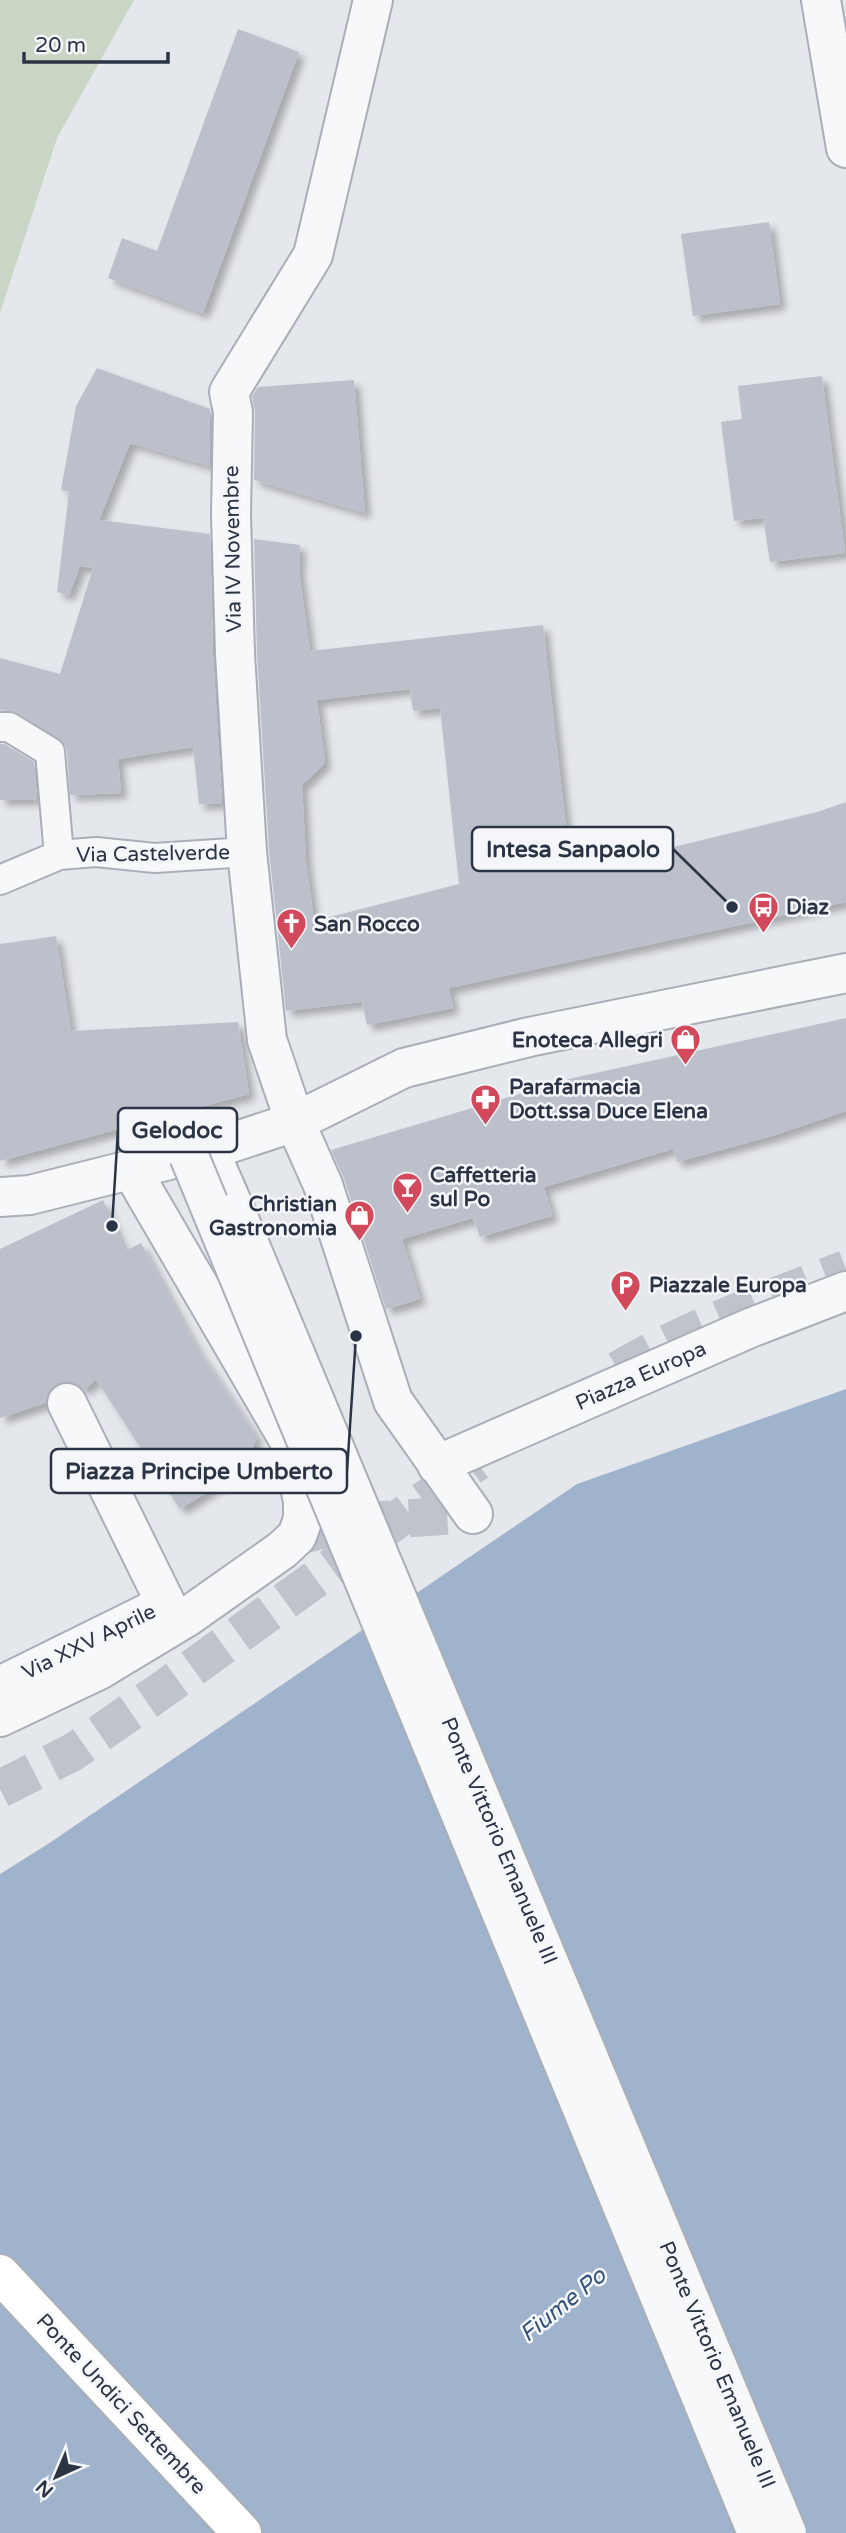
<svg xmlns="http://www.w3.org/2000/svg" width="846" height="2533" font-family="'Varela Round',sans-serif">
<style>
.green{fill:#c9d6c5}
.water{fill:#9fb4cc}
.building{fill:#bbc0ca;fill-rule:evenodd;filter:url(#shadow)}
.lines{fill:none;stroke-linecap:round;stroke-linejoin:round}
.pedestrian-tunnel{stroke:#bfc3cb;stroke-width:38;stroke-dasharray:38 19;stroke-linecap:butt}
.primary-tunnel{stroke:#bfc3cb;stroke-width:38;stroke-dasharray:38 19;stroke-linecap:butt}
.service-casing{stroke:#a9aeb7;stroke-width:32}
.pedestrian-casing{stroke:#a9aeb7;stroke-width:42}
.minor-casing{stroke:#a9aeb7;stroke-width:42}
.tertiary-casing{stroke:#a9aeb7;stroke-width:42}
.secondary-casing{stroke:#a9aeb7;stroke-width:42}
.service{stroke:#f7f8fa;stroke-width:28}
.pedestrian{stroke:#f7f8fa;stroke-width:38}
.minor{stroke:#f7f8fa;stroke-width:38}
.tertiary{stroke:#f7f8fa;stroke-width:38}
.secondary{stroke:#fff;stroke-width:38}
.pedestrian-bridge-casing{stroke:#a9aeb7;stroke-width:42;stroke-linecap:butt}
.tertiary-bridge-casing{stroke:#a9aeb7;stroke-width:42;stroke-linecap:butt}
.pedestrian-bridge{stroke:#f7f8fa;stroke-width:38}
.tertiary-bridge{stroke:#f7f8fa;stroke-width:38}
.labels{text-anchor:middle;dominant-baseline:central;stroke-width:5;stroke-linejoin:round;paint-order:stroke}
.street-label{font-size:21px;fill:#2b3445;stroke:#f4f6f9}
.poi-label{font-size:21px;font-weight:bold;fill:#2b3445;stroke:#f4f6f9;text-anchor:start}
.water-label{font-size:23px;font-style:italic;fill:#34527a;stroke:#f4f6f9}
.leader{fill:none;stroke:#2b3445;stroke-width:2.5}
.callout-dot{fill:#2b3445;stroke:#f4f6f9;stroke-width:2.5}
.callout{fill:#f4f6f9;stroke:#2b3445;stroke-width:2.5}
.callout-label{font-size:23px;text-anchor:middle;font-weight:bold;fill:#2b3445}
</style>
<defs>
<filter id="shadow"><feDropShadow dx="6" dy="6" stdDeviation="3.5" flood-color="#0004"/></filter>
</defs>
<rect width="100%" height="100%" fill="#e4e7ec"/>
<path class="green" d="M0,0H134L57,138L0,313Z"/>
<path class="water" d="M846,1389V2533H0V1874L48,1844L577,1484Z"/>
<path class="building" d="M238,29L299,52L203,313L108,278L122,238L157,251Z
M769,222L780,304L693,316L681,234Z
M97,368L210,409V466L130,443L99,520L210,534L213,655L222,803L199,804L193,747L118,759L121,793L70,795L67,751L64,743L18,713L0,710V658L60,674L93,568L80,566L69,595L57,592L69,492L61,490L76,406Z
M822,376L845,553L770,562L763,518L734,521L721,422L742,419L738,386Z
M354,380L365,513L254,480L255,412L252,396L258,387Z
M254,539L300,545L299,572L310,651L543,625L571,872L817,812L846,802V902L449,988L453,1008L367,1025L362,1002L286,1011L269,850L257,653ZM410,689L413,711L440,708L459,884L314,921L306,862L302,785L325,763L317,700Z
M0,744H4L34,762L37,799L0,800Z
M56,936L71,1031L238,1022L249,1094L0,1161V944Z
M846,1018V1111L772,1136L677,1162L673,1149L544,1187L552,1216L480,1237L473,1218L402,1239L420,1299L386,1309L344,1178L331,1150L573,1078Z
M103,1200L125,1251L141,1243L196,1347L257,1437L244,1469L180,1509L96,1379L84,1390L79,1385L69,1381L58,1383L49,1391L45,1403L0,1418V1249Z"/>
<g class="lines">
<path class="pedestrian-tunnel" d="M297,1536L354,1522L473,1514"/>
<path class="primary-tunnel" d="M618,1370C690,1328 768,1299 846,1269
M0,1789L73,1752L165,1688L477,1462"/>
<defs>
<path id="service" d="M0,727H9L50,752L59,855
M0,880L59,855L96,852L155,858L247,852"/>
<path id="pedestrian" d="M209,1150L236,1212"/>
<path id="minor" d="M373,0L313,255L229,392L233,412L231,515L235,654L247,852L267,1040L295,1122L323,1185L393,1401L473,1514
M821,0L846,148
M437,1465L750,1328L846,1291
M0,1686L166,1604L67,1403
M0,1717L99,1670L187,1617L282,1550L297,1536L303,1519V1501L290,1442L132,1171"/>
<path id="tertiary" d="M0,1197L30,1195L209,1150L295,1122L404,1068L529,1037L846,973"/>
<path id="secondary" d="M0,2274L242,2533"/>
</defs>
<use href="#service" class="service-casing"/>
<use href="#pedestrian" class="pedestrian-casing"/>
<use href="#minor" class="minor-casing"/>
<use href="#tertiary" class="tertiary-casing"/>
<use href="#secondary" class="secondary-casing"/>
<use href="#service" class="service"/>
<use href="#pedestrian" class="pedestrian"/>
<use href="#minor" class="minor"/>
<use href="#tertiary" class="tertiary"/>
<use href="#secondary" class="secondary"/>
<defs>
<path id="pedestrian-bridge" d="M236,1212L787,2533"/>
<path id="tertiary-bridge" d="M189,1156L757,2533"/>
</defs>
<use href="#pedestrian-bridge" class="pedestrian-bridge-casing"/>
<use href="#tertiary-bridge" class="tertiary-bridge-casing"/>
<use href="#pedestrian-bridge" class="pedestrian-bridge"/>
<use href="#tertiary-bridge" class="tertiary-bridge"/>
</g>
<defs>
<symbol id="bus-pin" viewBox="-11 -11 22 30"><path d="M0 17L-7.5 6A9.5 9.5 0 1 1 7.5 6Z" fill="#d1495b" stroke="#f4f6f9"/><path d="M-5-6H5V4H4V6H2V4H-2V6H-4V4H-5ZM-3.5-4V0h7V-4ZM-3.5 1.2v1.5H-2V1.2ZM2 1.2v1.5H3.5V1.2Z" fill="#fff"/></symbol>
<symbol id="church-pin" viewBox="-11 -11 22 30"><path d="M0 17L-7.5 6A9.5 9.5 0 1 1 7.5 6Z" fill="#d1495b" stroke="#f4f6f9"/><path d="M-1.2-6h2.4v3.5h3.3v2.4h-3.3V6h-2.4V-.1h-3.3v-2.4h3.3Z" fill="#fff"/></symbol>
<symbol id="shop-pin" viewBox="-11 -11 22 30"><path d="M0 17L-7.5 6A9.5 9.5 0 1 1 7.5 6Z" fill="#d1495b" stroke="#f4f6f9"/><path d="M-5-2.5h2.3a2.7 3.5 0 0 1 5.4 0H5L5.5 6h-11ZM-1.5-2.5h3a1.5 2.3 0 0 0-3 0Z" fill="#fff"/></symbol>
<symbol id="pharmacy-pin" viewBox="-11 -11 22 30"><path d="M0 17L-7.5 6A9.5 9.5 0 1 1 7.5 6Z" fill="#d1495b" stroke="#f4f6f9"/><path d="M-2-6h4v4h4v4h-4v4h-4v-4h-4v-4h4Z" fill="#fff"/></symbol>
<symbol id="bar-pin" viewBox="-11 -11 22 30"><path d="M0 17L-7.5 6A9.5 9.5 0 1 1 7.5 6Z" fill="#d1495b" stroke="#f4f6f9"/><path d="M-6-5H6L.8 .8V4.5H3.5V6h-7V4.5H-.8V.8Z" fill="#fff"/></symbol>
<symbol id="parking-pin" viewBox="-11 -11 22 30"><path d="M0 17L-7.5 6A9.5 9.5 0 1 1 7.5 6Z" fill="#d1495b" stroke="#f4f6f9"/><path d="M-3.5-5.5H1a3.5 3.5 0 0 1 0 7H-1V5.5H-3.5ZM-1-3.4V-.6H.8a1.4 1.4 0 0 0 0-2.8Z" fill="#fff"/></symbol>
</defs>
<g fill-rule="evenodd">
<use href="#bus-pin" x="746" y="890" width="35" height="47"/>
<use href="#church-pin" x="274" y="906" width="35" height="47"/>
<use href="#shop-pin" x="668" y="1022" width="35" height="47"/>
<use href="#pharmacy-pin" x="468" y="1082" width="35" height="47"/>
<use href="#bar-pin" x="390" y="1170" width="35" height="47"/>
<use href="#shop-pin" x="342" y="1198" width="35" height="47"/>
<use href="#parking-pin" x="608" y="1268" width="35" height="47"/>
</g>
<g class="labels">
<g class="street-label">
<text transform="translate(233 549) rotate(-91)">Via IV Novembre</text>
<text transform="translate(153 854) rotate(-1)">Via Castelverde</text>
<text transform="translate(641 1376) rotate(-24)">Piazza Europa</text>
<text transform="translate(89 1642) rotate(-26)">Via XXV Aprile</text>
<text transform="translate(499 1841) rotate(67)">Ponte Vittorio Emanuele III</text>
<text transform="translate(717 2365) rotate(67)">Ponte Vittorio Emanuele III</text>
<text transform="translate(121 2404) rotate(47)">Ponte Undici Settembre</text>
</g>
<g class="poi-label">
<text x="786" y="907">Diaz</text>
<text x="314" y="924">San Rocco</text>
<text x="663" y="1040" text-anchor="end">Enoteca Allegri</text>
<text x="509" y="1087">Parafarmacia<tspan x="509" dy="24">Dott.ssa Duce Elena</tspan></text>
<text x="430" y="1175">Caffetteria<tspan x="430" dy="24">sul Po</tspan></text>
<text x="337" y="1204" text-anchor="end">Christian<tspan x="337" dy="24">Gastronomia</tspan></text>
<text x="649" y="1285">Piazzale Europa</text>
</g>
<g class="water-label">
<text transform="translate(563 2305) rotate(-39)">Fiume Po</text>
</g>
</g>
<path class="leader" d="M732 907L673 849M112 1226L118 1130M356 1336L347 1471"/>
<g class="callout-dot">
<circle cx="732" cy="907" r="7"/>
<circle cx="112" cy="1226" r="7"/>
<circle cx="356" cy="1336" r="7"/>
</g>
<g class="callout">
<rect x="472" y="827" width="201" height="44" rx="7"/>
<rect x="118" y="1108" width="119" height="44" rx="7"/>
<rect x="51" y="1449" width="296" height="44" rx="7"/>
</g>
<g class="callout-label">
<text x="573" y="857">Intesa Sanpaolo</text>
<text x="177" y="1138">Gelodoc</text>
<text x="199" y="1479">Piazza Principe Umberto</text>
</g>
<g transform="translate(56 2477) rotate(224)" stroke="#f4f6f9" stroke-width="5" paint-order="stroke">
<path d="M0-5L12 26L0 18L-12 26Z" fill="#2b3445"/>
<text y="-10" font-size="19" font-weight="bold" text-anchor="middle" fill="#2b3445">N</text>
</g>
<path d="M24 52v10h144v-10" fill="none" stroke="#2b3445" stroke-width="3.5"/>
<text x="35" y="52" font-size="21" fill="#2b3445" stroke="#f4f6f9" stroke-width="5" paint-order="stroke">20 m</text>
</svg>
